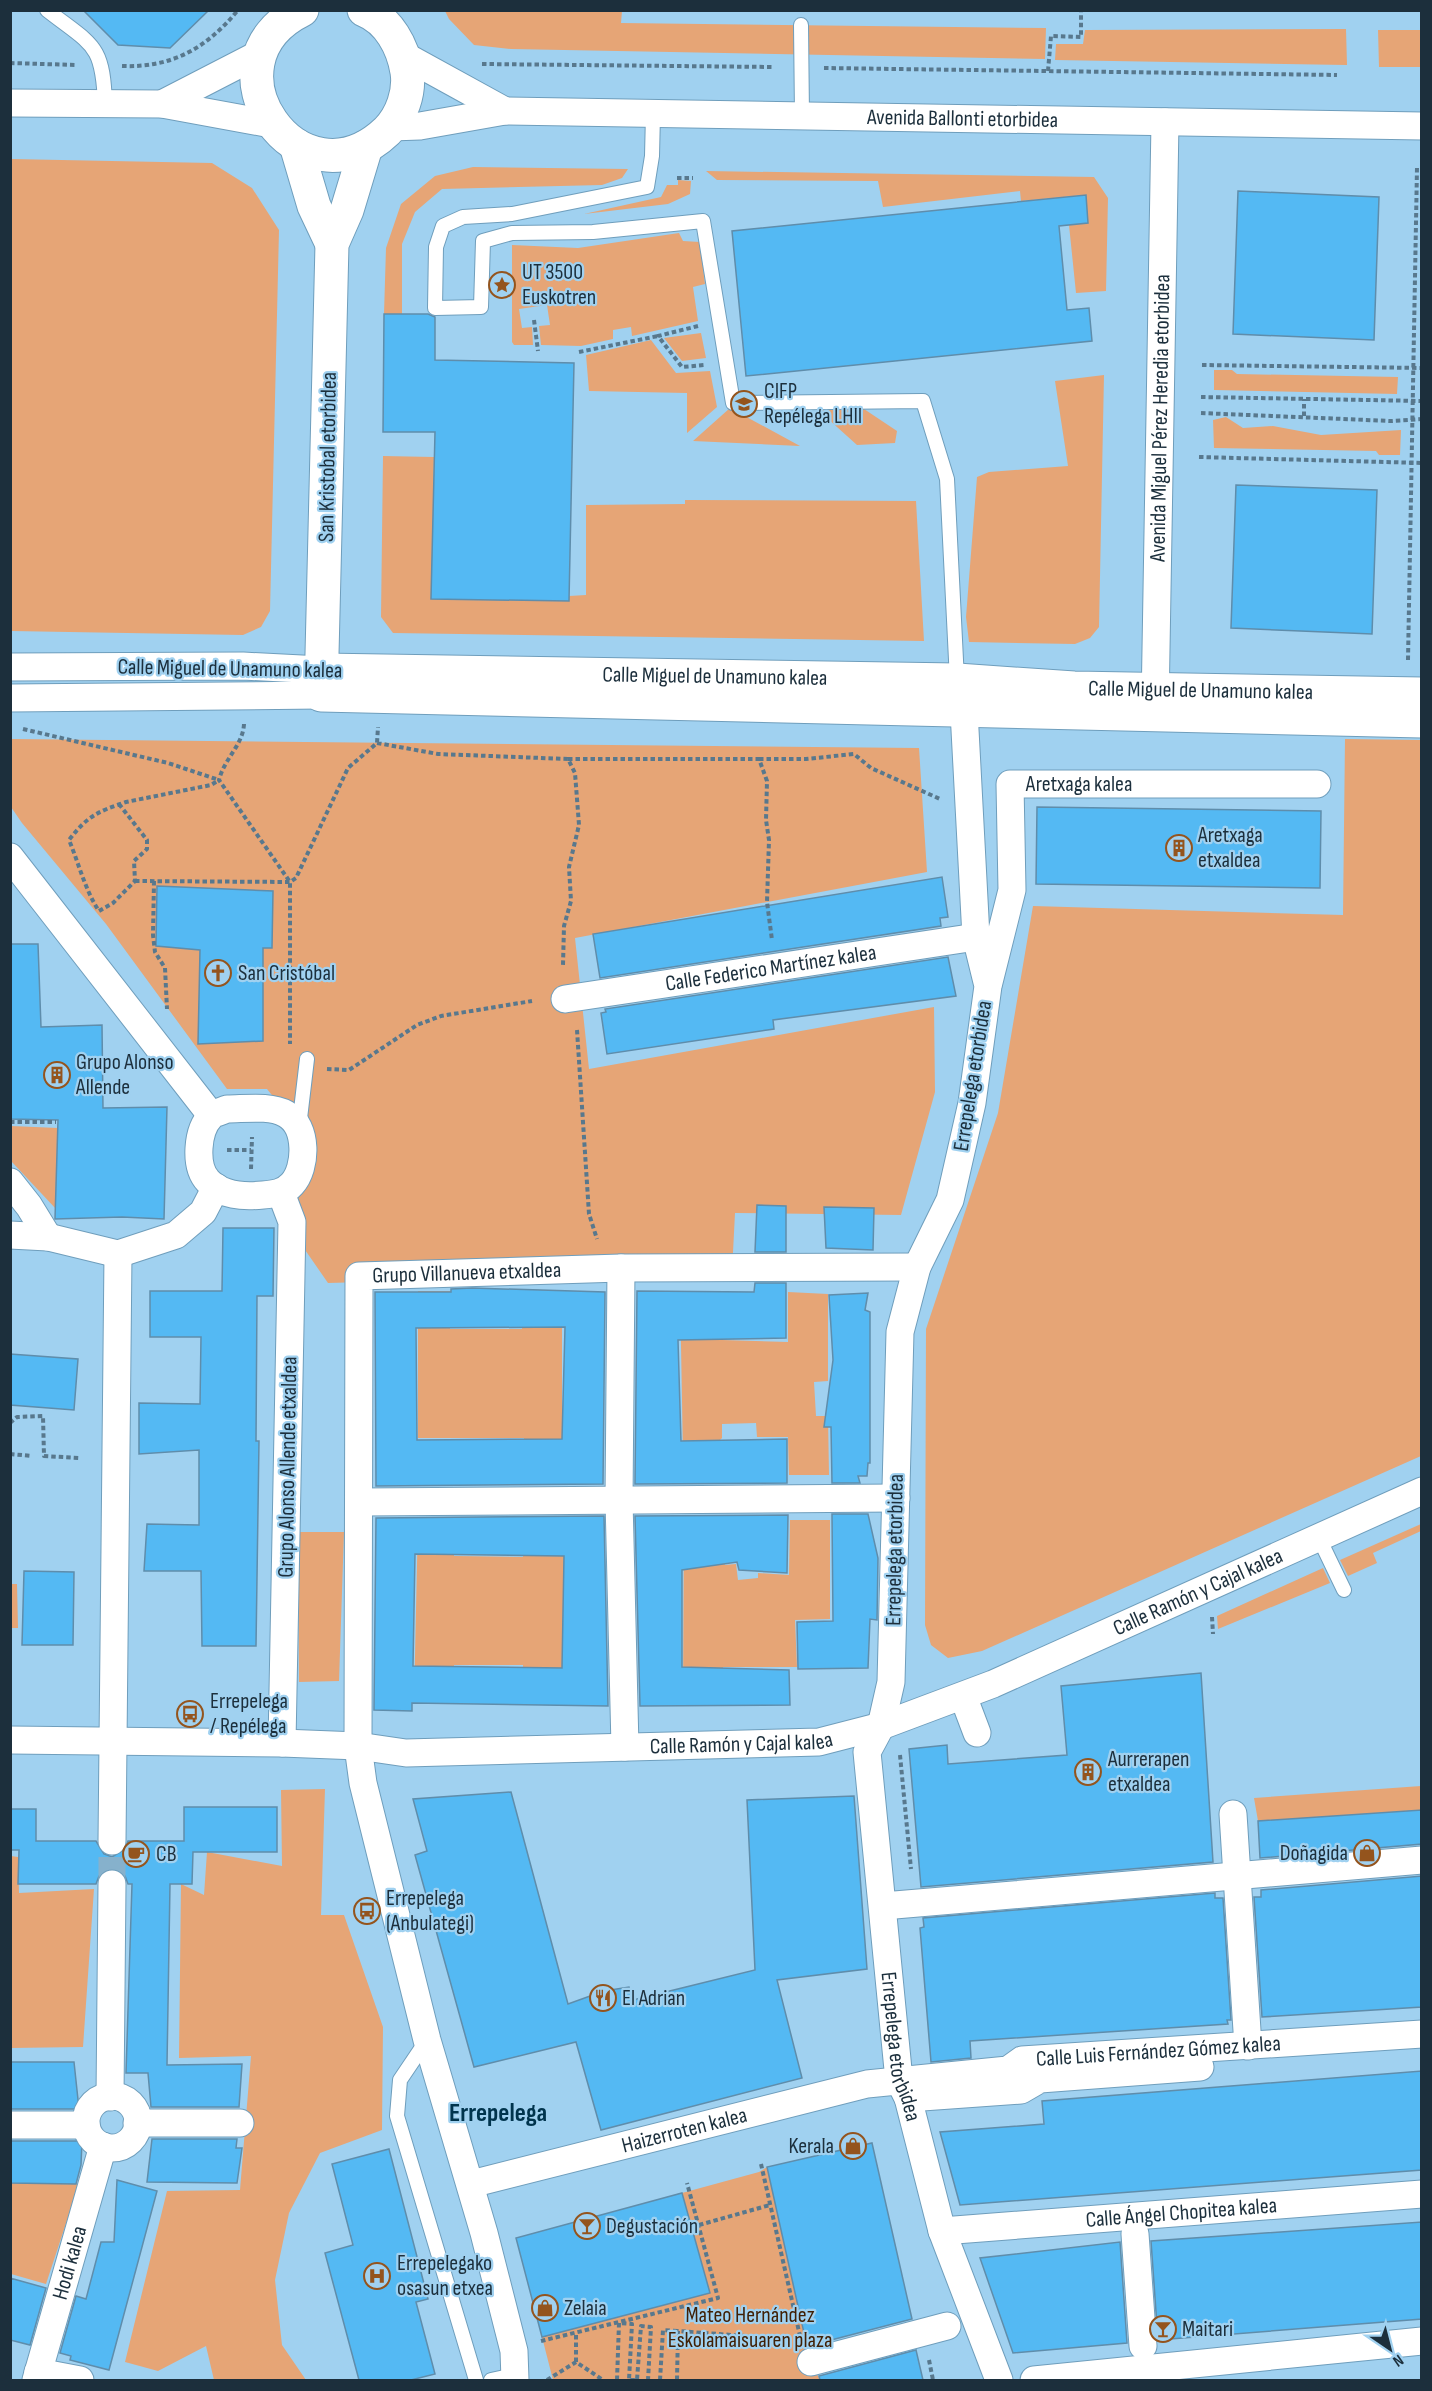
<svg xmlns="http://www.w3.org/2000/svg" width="1432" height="2391" font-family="'Sofia Sans Condensed',sans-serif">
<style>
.green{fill:#e6a576}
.building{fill:#54b9f3;stroke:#5f8dab;stroke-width:1.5;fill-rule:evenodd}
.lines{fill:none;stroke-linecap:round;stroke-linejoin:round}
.street-tunnel{stroke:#86b1cc;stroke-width:27;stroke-dasharray:27 14;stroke-linecap:butt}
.lane-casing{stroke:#6f9ebc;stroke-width:16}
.street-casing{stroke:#6f9ebc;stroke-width:29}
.secondary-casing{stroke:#6f9ebc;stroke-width:35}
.path{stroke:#58788d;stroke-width:4;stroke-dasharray:4.5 3;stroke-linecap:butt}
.lane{stroke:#fff;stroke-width:14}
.street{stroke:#fff;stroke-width:27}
.secondary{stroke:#fff;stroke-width:33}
.labels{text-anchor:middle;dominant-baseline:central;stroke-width:4.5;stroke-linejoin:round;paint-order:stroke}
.street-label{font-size:22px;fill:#1c2f3c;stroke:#a0d1f0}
.poi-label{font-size:22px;fill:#1c2f3c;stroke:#a0d1f0;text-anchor:start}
.park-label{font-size:22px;fill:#402005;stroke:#a0d1f0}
.quarter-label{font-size:26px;font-weight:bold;fill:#00344d;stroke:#a0d1f0}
</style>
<rect width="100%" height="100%" fill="#a0d1f0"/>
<path class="green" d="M445,11H622L621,23L1046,28L1045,59L511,49L474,45L449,19Z
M1346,29L1347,65L1055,60L1056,44H1083L1085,30Z
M1378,30H1421V67H1379Z
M11,159L212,163L252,188L279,230L270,611L261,627L243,635L11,631Z
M473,167L628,169L622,178L602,185L442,189L415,212L402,244V314H384L386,248L401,204L435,176Z
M706,171L1094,177L1108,198L1106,291L1076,293L1069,225L1088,223L1085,195L1021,201L1020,191L883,207L878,181L717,180Z
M678,180L691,181L690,194L668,204L584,214L661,197L667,185H678Z
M679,233L683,241L700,242L705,284L693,287L698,321L632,336L631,327L613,330V339L581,346L541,345L539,326L550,325L547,305L519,309L522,328L532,327L533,345H514L512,342V245L578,248Z
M701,333L706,358L682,361L664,338Z
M651,340L676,373L710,371L717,407L687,433V393L589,391L586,355Z
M1214,370H1232L1237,374L1398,377L1397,394L1214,390Z
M1104,375L1099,627L1090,638L1075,644L969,642L966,617L977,477L989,472L1068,466L1055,381Z
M861,407L897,431L895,443L857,445L817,409Z
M730,408L800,446L693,441Z
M1226,417L1243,428L1273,426L1321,435L1401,430L1400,455H1379L1376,451L1214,448L1213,420Z
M383,456L434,457L432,599L569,601V596L586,595V505L685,504V500L916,501L924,641L393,633L381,617Z
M10,739L919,748L927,872L575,938L589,1069L934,1007L935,1092L901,1215L735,1213L732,1272L328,1283L267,1195L300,1171L288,1115L267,1089H227L106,924L22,823L11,807Z
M1345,739L1421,740V1456L982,1651L948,1658L931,1645L925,1625L926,1329L998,1113L1033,906L1343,915Z
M11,1126L58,1128L56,1209L11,1161Z
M523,1289L562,1291V1474H525L524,1438H418V1291H450V1329H522Z
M680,1291L716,1292V1328H722V1340L788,1342V1292L828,1294V1381L814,1382L816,1416H828L829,1475H789L788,1437H757L756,1423L722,1424V1438L718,1442L683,1455Z
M418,1519H456L454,1556L523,1557L524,1519L565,1520L563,1700H523V1665H454L452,1703L414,1702Z
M684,1520L724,1556L725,1565L736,1564L738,1580L758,1578V1573L789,1575L790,1520H830V1619L795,1620L797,1667H723L722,1703L683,1704Z
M1421,1524V1531L1373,1553L1377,1563L1348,1576L1340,1560Z
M298,1532H344L339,1681L299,1682Z
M1323,1568L1330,1583L1218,1629L1217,1616Z
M10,1584H17L18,1628H11Z
M1421,1786V1810L1258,1821L1254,1798Z
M325,1789L321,1915H344L383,2027L382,2130L320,2153L289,2213L275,2280L282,2345L306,2380H214L206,2346L158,2371L125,2362L167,2191L240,2190L251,2056L179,2058L181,1884L204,1895L207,1852L282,1866L281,1790Z
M11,1856L18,1857L19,1893L94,1889L83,2047L11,2048Z
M767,2167L811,2362L820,2380H553L542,2337L709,2293L682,2193L759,2172Z
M10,2183L79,2184L46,2284L11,2274Z"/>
<path class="building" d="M83,10H209L170,48L118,45Z
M1238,191L1379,197L1374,340L1233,334Z
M1086,195L1088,223L1059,226L1067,310L1089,308L1092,341L746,376L732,231Z
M384,314H428L435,317V360L574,363L569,601L431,599L435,432H383Z
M1236,485L1377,490L1372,634L1231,628Z
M1037,807L1321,811L1320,888L1036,884Z
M942,877L948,917L940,918L941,926L600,978L593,934Z
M157,886L273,891L272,948H263V1041L198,1044L200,950L156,946Z
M10,944H38L41,1027L102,1025L103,1108L167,1107L164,1219L122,1217L55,1219L58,1120L10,1119Z
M948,957L956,996L773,1020L774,1029L607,1054L601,1013L606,1012L605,1009Z
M757,1205L786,1206V1252H755Z
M824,1207L874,1208L873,1250L826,1248Z
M223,1228H274L273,1296H257L256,1441H259L256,1646H202L201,1571H144L147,1524L199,1525V1450L139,1454V1403L200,1404L201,1337H150V1291H222Z
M755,1283H786V1338L678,1340L681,1441L787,1439V1483L635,1484L637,1291L754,1292Z
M472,1288L605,1292L603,1484L376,1486L375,1292H451V1289ZM565,1327L562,1439L417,1440L416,1328Z
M868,1293L865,1310L870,1312V1463H868L867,1476H858L860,1483H832L831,1427H824L833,1360L829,1295Z
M10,1354L78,1359L74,1410L10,1405Z
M832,1514H868L878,1558L877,1620L870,1619L868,1668L798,1669L797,1622L833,1621Z
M788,1515L787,1573L739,1570L737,1562L682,1570V1667L789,1670L790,1705L640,1706L635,1516Z
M604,1516L608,1706L412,1703V1711L374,1710L376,1518ZM415,1554L564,1556L562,1668L413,1666Z
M24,1571L74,1572L73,1645H22Z
M1201,1673L1213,1862L921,1887L909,1749L947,1745L948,1764L1067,1755L1061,1686Z
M511,1792L568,2004L604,1991L629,1987L633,2000L755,1970L747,1800L854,1796L867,1969L777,1980L802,2078L601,2130L576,2042L474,2067L415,1855L427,1851L413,1799Z
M184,1807H277V1852H193L192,1884H170L167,2065L242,2064L239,2107H151L148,2073H126L132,1884H128L125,1876L119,1870L112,1868L99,1876L96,1884H18L19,1850H10V1809H36V1841H96L104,1854L112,1857L125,1849L128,1841H184Z
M1422,1810V1844L1260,1858L1258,1821Z
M1422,1876V2007L1262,2017L1254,1897H1261V1890Z
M1215,1893V1898H1223L1231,2020H1227L1228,2024L970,2041L971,2058L931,2062L920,1928L924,1927L923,1918Z
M10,2062H74L79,2109H10Z
M1422,2071V2170L960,2205L940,2132L1044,2124L1042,2101Z
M152,2139H237L236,2148H242L237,2183L147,2182Z
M10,2141H82L81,2165L76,2184L10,2183Z
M872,2143L912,2319L812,2345V2341L806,2342L767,2167Z
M389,2149L428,2299L416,2302L435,2374L411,2380H359L325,2253L353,2245L332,2164Z
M117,2180L157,2191L109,2370L70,2360L71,2356L60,2353L76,2296L86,2299L101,2242H114Z
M682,2193L710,2293L542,2337L516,2238Z
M1422,2222V2319L1158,2340L1151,2241Z
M1120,2242L1127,2343L1013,2353L980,2258Z
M10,2278L46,2288L30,2345L10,2340Z
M916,2350L923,2380H820L819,2376Z"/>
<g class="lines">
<path class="street-tunnel" d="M112,1884V1841"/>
<defs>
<path id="lane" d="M47,10C93,46 103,43 105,105
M801,25L802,116
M653,114L652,156L647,187L512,214L463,217L443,226L436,247L435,308L481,307L483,241L512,233L593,232L703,221L733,403L923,401L947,479L957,680
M299,1127L307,1059
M1319,1538L1344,1590
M427,2040L400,2080L397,2116L476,2380
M491,2380L514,2375"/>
<g id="street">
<path d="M405,56L505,111"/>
<path d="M10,103L162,104L271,124"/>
<path d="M162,104L261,53"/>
<path id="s1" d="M391,127L420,126L505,111L1422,126"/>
<path d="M10,667L243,666L321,670"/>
<path d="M10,698L321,695"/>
<path id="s2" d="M1155,708L1165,122"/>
<path id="s3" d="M964,711L976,937L988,986L972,1103L950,1200L917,1267L900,1332L891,1682L881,1726L867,1752L899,2080L908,2098L942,2231L999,2380"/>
<path d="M10,857L211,1115"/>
<path id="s4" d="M989,982L1012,890L1010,784H1317"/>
<path id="s5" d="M565,999L976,937"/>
<path d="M227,1109C245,1109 270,1105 286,1114C308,1126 307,1168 292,1184C284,1193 274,1194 263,1195C243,1197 222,1196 208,1181C194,1166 197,1130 211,1116C214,1113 222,1111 227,1109Z"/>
<path d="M10,1182L29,1206L48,1237"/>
<path d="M281,1193L292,1222L282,1743"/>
<path d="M10,1235L48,1237L118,1254L176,1235L203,1212L216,1187"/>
<path d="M621,1268L619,1500L625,1747"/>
<path d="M360,1502L896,1498"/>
<path d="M963,1696L977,1733"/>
<path id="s6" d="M10,1740L282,1743L358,1746L406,1753L819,1742L881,1726L993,1684L1422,1491"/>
<path d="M1233,1814L1248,2046"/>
<path d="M112,1841L118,1254"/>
<path d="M883,1906L1422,1860"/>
<circle cx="112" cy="2122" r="26"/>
<path d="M110,2097L112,1884"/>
<path d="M908,2098L1021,2090L1040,2079L1200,2067"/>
<path d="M137,2123H240"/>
<path d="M10,2125H86"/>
<path id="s7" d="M471,2184L867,2084L1008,2070L1022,2060L1422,2034"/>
<path id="s8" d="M942,2231L1422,2194"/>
<path d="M1135,2234L1143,2346"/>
<path d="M811,2362L947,2326"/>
<path d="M38,2372L80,2380"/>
<path id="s9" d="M36,2380L103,2146"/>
<path id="s10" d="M515,2380L514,2351L484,2233L427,2040L363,1783L358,1746L359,1276L621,1268L917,1267"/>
<path d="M1034,2380L1422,2341"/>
</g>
<g id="secondary">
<path d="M302,10C195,63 300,214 387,131C402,116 410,92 407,72C403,47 389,20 364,10"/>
<path d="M296,145L314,206L332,244"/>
<path d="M366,147L347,210L332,244L321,695L1422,721"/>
<path id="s11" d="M321,670L957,680L1074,688L1422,694"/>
</g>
</defs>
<use href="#lane" class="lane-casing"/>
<use href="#street" class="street-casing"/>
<use href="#secondary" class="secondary-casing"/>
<path class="path" d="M10,63L76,65
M482,64L772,67
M122,66C172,68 207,48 238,10
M824,68L1337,75
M1048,71L1051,36L1081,37V10
M677,178H693
M534,320L538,351
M698,326L658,336L682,367L704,365
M579,352L658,336
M1202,365L1422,368
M1201,397L1422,401
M1201,413L1391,421L1422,419
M1304,416V399
M1199,457L1422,463
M1408,660L1417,168
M244,724C243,745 224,759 219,780L290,882V1044
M23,729L168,763L219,780
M377,743L438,754L568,759L575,773L579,825L569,867L571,901L564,926L563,965
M568,759H759L767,781L766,820L769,840L767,902L772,940
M759,759H806L854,754L871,768L940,799
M119,804L147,840V849L134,861L135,881L113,903L99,911C85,890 79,864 69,840C87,816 99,811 126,802L211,785L219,780
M135,881L290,882L296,878L348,768L377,743L378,727
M154,881L153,935L155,952L165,968L167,1009
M577,1030L589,1214L597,1239
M327,1069L349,1070L417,1025L441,1016L532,1001
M10,1122H56
M227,1150H251
M251,1169L252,1137
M10,1423L17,1417L43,1416L44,1456L80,1458
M10,1454L32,1456
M1212,1617L1213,1634
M900,1755L911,1869
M761,2164L800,2336
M699,2225L770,2205
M541,2341L718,2298L687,2183
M929,2360L933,2380
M576,2362V2333
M547,2380L576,2362L603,2380
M617,2380L619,2323L632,2324L629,2380H637L641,2326L651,2327L648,2380
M660,2380L663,2330L678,2331
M677,2380L678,2331L772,2338L787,2347"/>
<use href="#lane" class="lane"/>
<use href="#street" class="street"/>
<use href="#secondary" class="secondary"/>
</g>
<defs>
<symbol id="sight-ring" viewBox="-11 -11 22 22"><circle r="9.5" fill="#a0d1f0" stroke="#94541d" stroke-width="1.5"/><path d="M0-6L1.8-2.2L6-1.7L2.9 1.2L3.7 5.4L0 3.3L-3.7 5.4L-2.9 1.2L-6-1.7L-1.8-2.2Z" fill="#94541d"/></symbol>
<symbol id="school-ring" viewBox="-11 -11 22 22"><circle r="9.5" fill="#a0d1f0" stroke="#94541d" stroke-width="1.5"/><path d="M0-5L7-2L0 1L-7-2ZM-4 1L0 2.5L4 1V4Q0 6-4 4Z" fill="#94541d"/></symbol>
<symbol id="building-ring" viewBox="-11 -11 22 22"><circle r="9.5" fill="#a0d1f0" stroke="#94541d" stroke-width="1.5"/><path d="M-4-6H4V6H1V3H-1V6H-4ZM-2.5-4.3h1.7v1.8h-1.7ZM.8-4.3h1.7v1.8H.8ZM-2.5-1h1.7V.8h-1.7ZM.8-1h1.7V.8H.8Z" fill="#94541d"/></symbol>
<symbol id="church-ring" viewBox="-11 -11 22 22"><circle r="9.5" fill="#a0d1f0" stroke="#94541d" stroke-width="1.5"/><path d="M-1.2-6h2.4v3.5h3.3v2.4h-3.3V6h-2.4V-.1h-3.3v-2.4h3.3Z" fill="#94541d"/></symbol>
<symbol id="bus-ring" viewBox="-11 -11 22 22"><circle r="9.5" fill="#a0d1f0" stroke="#94541d" stroke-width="1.5"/><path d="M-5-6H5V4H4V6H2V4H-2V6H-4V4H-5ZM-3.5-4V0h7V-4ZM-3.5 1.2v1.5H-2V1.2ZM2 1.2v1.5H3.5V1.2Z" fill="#94541d"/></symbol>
<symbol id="shop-ring" viewBox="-11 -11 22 22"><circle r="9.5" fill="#a0d1f0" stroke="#94541d" stroke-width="1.5"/><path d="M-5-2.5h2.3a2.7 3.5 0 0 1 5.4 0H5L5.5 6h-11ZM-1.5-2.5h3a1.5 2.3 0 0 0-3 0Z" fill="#94541d"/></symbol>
<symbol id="cafe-ring" viewBox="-11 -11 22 22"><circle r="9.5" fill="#a0d1f0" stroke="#94541d" stroke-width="1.5"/><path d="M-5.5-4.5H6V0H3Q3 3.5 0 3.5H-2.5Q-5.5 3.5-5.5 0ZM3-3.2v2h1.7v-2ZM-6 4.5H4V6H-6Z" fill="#94541d"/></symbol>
<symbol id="restaurant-ring" viewBox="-11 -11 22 22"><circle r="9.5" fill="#a0d1f0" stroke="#94541d" stroke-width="1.5"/><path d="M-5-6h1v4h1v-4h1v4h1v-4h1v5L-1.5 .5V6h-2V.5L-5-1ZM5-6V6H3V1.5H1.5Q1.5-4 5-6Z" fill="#94541d"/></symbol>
<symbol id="bar-ring" viewBox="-11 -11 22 22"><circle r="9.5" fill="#a0d1f0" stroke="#94541d" stroke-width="1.5"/><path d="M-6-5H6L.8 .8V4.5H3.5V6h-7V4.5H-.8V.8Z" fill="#94541d"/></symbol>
<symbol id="hospital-ring" viewBox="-11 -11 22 22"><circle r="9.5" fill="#a0d1f0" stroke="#94541d" stroke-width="1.5"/><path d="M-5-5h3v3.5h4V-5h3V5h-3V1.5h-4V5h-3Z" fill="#94541d"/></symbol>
</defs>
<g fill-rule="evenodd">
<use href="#sight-ring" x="487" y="270" width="30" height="30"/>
<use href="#school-ring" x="729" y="389" width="30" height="30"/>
<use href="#building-ring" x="1164" y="833" width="30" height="30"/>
<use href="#church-ring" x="203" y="958" width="30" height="30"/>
<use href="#building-ring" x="42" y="1060" width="30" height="30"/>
<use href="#bus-ring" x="175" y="1699" width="30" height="30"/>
<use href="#building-ring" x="1073" y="1757" width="30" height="30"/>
<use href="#shop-ring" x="1352" y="1838" width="30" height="30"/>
<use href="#cafe-ring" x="121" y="1839" width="30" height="30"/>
<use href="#bus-ring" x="352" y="1896" width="30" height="30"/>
<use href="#restaurant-ring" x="588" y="1983" width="30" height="30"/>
<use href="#shop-ring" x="838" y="2131" width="30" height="30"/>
<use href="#bar-ring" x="572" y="2211" width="30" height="30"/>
<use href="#hospital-ring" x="362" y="2261" width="30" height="30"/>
<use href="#shop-ring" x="530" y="2293" width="30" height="30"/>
<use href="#bar-ring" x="1148" y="2314" width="30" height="30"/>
</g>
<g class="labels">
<g class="street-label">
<text stroke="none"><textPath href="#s1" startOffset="573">Avenida Ballonti etorbidea</textPath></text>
<text stroke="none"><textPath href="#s2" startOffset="290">Avenida Miguel Pérez Heredia etorbidea</textPath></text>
<text transform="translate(328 457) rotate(-89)">San Kristobal etorbidea</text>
<text transform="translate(230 669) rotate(1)">Calle Miguel de Unamuno kalea</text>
<text stroke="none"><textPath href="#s11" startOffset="394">Calle Miguel de Unamuno kalea</textPath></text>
<text stroke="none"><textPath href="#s11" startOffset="880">Calle Miguel de Unamuno kalea</textPath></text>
<text stroke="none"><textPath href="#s4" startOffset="270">Aretxaga kalea</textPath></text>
<text stroke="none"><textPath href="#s5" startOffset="208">Calle Federico Martínez kalea</textPath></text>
<text transform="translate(973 1076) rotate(-81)">Errepelega etorbidea</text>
<text stroke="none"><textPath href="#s10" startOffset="1232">Grupo Villanueva etxaldea</textPath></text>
<text transform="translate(288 1467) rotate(-89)">Grupo Alonso Allende etxaldea</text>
<text transform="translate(895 1550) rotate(-89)">Errepelega etorbidea</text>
<text stroke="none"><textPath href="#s6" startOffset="1218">Calle Ramón y Cajal kalea</textPath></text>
<text stroke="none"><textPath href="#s6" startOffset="732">Calle Ramón y Cajal kalea</textPath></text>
<text stroke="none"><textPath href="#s3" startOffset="1358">Errepelega etorbidea</textPath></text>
<text stroke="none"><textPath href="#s7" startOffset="704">Calle Luis Fernández Gómez kalea</textPath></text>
<text stroke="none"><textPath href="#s7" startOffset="220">Haizerroten kalea</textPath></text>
<text stroke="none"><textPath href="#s8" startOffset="240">Calle Ángel Chopitea kalea</textPath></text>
<text stroke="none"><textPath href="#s9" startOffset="122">Hodi kalea</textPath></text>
</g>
<g class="poi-label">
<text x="522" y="272">UT 3500<tspan x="522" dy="25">Euskotren</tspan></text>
<text x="764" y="391">CIFP<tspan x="764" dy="25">Repélega LHII</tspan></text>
<text x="1198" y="835">Aretxaga<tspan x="1198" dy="25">etxaldea</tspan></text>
<text x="238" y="973">San Cristóbal</text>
<text x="76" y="1062">Grupo Alonso<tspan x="76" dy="25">Allende</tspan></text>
<text x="210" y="1701">Errepelega<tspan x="210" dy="25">/ Repélega</tspan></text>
<text x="1108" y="1759">Aurrerapen<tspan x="1108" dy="25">etxaldea</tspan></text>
<text x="1348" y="1853" text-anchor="end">Doñagida</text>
<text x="156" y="1854">CB</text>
<text x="386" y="1898">Errepelega<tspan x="386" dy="25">(Anbulategi)</tspan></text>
<text x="622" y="1998">El Adrian</text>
<text x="834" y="2146" text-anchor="end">Kerala</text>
<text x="606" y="2226">Degustación</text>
<text x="397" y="2263">Errepelegako<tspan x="397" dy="25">osasun etxea</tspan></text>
<text x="564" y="2308">Zelaia</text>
<text x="1182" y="2329">Maitari</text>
</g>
<g class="park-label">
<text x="750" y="2315">Mateo Hernández<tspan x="750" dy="25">Eskolamaisuaren plaza</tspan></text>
</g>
<g class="quarter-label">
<text x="498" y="2113">Errepelega</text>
</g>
</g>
<rect width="1432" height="2391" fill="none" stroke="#1c2f3c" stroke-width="24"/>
<g transform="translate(1390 2349) rotate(145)" stroke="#a0d1f0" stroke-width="4.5" paint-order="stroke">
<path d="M0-4.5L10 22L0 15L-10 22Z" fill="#1c2f3c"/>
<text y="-9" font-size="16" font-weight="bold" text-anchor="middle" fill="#1c2f3c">N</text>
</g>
</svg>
